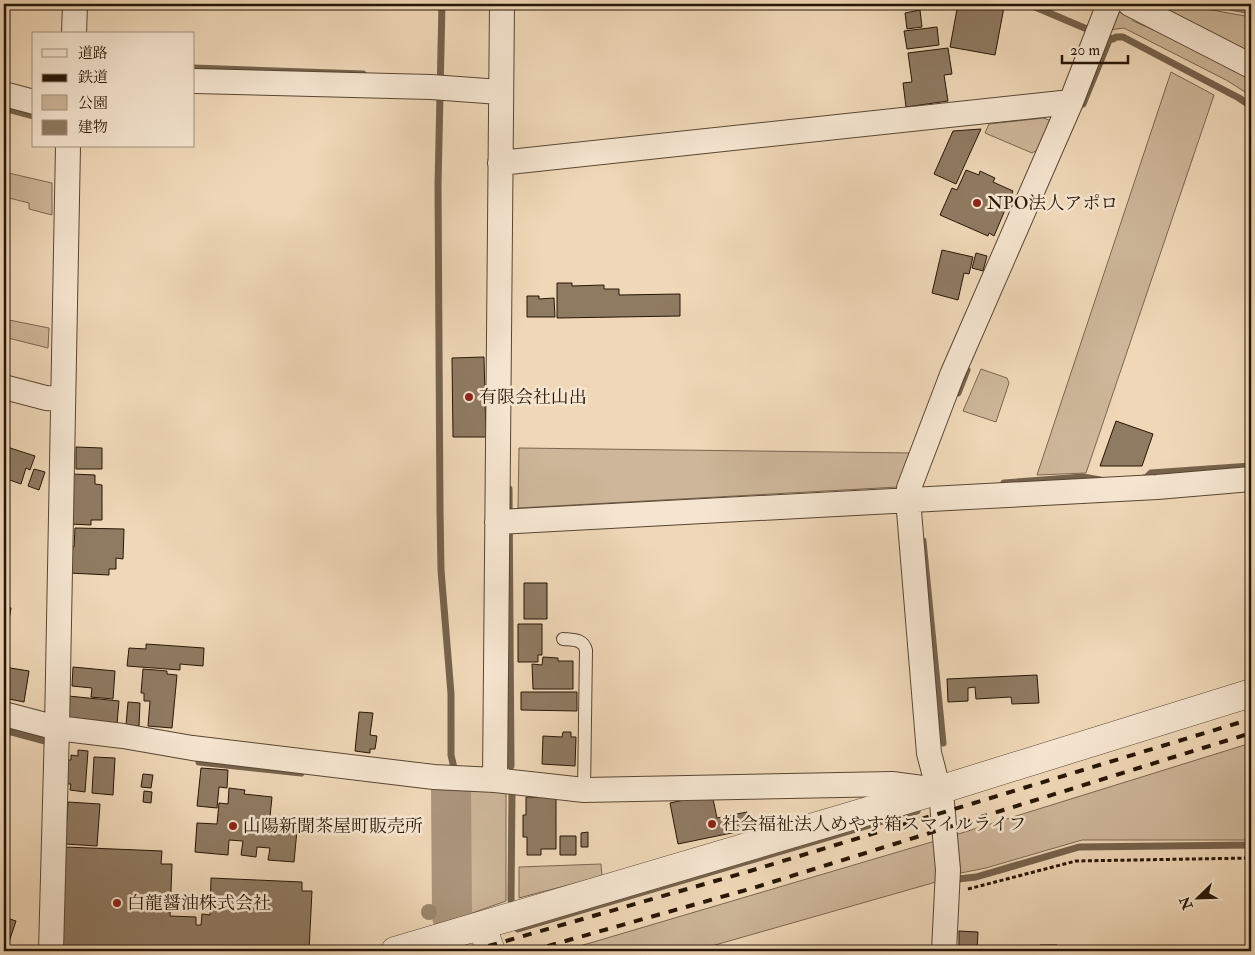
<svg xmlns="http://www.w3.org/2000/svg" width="1255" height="955" font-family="'IM FELL Double Pica','Noto Serif JP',serif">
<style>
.green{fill:#cdb699;stroke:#7a6650}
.water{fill:#ab957b;stroke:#76624c}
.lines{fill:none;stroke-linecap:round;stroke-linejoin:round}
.stream{stroke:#76624c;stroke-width:7}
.river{stroke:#ab957b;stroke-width:40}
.building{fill:#8f7a62;stroke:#271606}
.service-casing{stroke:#594632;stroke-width:14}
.minor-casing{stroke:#594632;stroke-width:26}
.tertiary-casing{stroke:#594632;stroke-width:29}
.path{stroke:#271606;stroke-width:3;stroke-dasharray:4 2.5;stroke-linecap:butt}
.service{stroke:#f5e5d0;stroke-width:12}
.minor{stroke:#f5e5d0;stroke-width:24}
.tertiary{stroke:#f5e5d0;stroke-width:28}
.rail{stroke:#271606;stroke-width:4;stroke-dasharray:9 9;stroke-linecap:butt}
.tree{fill:#9c876e}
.poi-dot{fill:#8f2418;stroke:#f5e5d0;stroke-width:2}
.labels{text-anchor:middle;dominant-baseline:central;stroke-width:5;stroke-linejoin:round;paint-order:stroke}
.poi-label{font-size:18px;fill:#271606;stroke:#f5e5d0;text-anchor:start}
</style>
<rect width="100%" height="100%" fill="#efd7b7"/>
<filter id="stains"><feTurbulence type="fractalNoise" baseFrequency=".004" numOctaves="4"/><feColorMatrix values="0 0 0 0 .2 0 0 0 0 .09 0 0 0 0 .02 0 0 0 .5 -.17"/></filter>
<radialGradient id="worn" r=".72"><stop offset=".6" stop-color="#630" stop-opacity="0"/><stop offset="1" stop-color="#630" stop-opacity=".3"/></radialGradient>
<path class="green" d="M1164,4H1178L1251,17V59L1163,8Z
M1122,9L1130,13L1133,21L1154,30L1160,28L1251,72V96L1228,81L1124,28L1108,30L1115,12Z
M1171,72L1214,95L1086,473L1037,475Z
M1044,118L1051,121L1039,149L1032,153L985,133L989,124Z
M4,172L52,183V215L29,209V203L9,198L8,210H4Z
M4,319L49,328L48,348L4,337Z
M981,369L1007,378L1009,383L996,422L963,411Z
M519,448L912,453L898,487L518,508Z
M1251,743V840H1082L986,868L961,873L955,835Z
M460,788H506V901L461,917Z
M935,841L939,848L936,882L694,951H563Z
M601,864L602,876L519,898V867Z"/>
<path class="water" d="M1185,4H1251V14L1199,4Z"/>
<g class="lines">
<path class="stream" d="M442,4L438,185L440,511L441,570L451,694V755L454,768
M1028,4L1094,32
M1107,37L1113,39L1116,37H1123L1239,98L1251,106
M194,68L363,74
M1083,104L1110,38
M4,108L34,116
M958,393L967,370
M1141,479L1147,477L1151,473L1251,466
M1004,483L1083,477L1100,480
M509,489L511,766
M923,541L943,743
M4,730L49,742
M199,762L301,773
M436,788L451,790
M958,879L976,877L1079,847L1251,845
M511,900L512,791
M518,929L917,811"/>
<path class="river" d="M451,787L452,916"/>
</g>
<path class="building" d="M904,4H941L942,5L905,10Z
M958,4H987L1004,7L995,55L950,47Z
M920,10L922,27L907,29L905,13Z
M937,27L939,45L907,49L904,31Z
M948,48L952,74L944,75L948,101L906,107L903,83L912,82L908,53Z
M981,129L956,184L934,174L953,131Z
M966,170L979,175L980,171L995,178L993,182L1013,191L994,236L989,233L988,236L940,215L952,188L957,190Z
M942,250L973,257L969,274L964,273L958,300L932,293Z
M976,253L987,256L983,271L972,268Z
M557,283H572V286L604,285V289H619V295L680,294V316L557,318Z
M527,296H539V299L554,298L555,317H527Z
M484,357L486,437H453L452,358Z
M1116,421L1153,434L1142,466H1100Z
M4,446L35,456L30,470L26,468L21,484L4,478Z
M76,447L102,448V469H76Z
M34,469L45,472L39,490L28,486Z
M72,474L95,475V484L102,485V520H91V525L70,524Z
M75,528L124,529L123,559L116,558V569H109V575L69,573L70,547H74Z
M524,583H547V619H524Z
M4,606L11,608L9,620L4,619Z
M518,624H542V655H538V662H518Z
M146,644L204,648L203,666L180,664V670L127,666L129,648L146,649Z
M543,657L558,658V661H573V689H533L532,664L542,665Z
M4,667L29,671L24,702L4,698Z
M73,667L115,671L113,699L91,697L92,688L72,686Z
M143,669L167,671V674L177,675L172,728L148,726L150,701H144V693H141Z
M1037,675L1039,703L1012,704L1011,697L976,699L975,687L968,688V701L948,702L947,679Z
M521,692H577V711L521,710Z
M68,696L119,701L117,724L66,720Z
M128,702L140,703L139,726L126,725Z
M359,712L373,713L370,735L377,736L375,749H370V753L355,751Z
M563,732H571V737H576L575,766L542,764L543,736L562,737Z
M78,750L88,751L85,792L70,790L71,784H64L66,760H71V755L78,756Z
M94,757L115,758L113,795L92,793Z
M201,768L228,770L227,788L219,787L217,808L197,806Z
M143,774L153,775L151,788L141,787Z
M229,788L245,790L244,794L272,797L269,827L297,830L294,862L268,860L270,848L257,847L256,857L241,855L243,841L229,840L228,855L195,852L197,823L217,824L219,803L228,804Z
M144,791L152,792L151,803L143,802Z
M712,794L717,818L747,812L751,829L678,844L670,803Z
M526,797H556V849H541V855H527V837H523V815H526Z
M68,802L100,804L97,846L65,844Z
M588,832V847H581V833Z
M560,836H576V855H560Z
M65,847L162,851L161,864H172L170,916L196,917V925H201L202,914L210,915L211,878L302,882V891H312L309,951H58Z
M4,917L16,921L6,951H4Z
M959,931L978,932L977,951H959Z
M1040,945H1057V951H1040Z
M1029,947V951H1010V948Z"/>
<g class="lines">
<defs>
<path id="service" d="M563,639C574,640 583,639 586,650L584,790"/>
<path id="minor" d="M1130,4L1251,66
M74,34L75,4
M194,81L431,87L500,92
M4,94L34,102
M500,163L1071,102
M4,387L46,398L63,399
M497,522L1157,487L1251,479
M4,714L57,728L68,146
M495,780L502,4
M51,951L57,728L123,736L192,748L434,777L495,780L584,790L892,784L937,790
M944,951L948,870L942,803L929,753L908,499L909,488L952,375L1071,102L1109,4"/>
<path id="tertiary" d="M482,927L491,951
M395,951L939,790L1251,693"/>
</defs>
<use href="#service" class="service-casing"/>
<use href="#minor" class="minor-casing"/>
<use href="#tertiary" class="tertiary-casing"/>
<path class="path" d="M968,889L1076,861L1251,858"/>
<use href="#service" class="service"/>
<use href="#minor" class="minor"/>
<use href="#tertiary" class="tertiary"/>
<path class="rail" d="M471,951L750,871L1251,719
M530,951L753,888L1251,733"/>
</g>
<circle class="tree" cx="429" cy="912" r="8"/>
<g class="poi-dot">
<circle cx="977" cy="203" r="5"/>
<circle cx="469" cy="397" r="5"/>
<circle cx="712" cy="824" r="5"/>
<circle cx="233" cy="826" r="5"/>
<circle cx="117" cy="903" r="5"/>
</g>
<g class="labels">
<g class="poi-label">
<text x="987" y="203">NPO法人アポロ</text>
<text x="479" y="397">有限会社山出</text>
<text x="722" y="824">社会福祉法人めやす箱スマイルライフ</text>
<text x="243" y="826">山陽新聞茶屋町販売所</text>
<text x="127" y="903">白龍醤油株式会社</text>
</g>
</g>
<rect width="1255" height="955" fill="none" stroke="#efd7b7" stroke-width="20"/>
<rect x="5" y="5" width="1245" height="945" fill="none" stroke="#271606" stroke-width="2.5"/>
<rect x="10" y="10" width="1235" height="935" fill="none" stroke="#271606"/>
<rect x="32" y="32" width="162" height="115" fill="#f5e5d0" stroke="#a3927f"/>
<rect x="42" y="49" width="25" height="8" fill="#f5e5d0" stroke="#a3927f"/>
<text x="78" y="58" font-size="15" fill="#271606">道路</text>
<rect x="42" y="74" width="25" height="8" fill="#271606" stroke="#a3927f"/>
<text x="78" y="82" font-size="15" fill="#271606">鉄道</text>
<rect x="42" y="95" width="25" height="15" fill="#cdb699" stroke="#a3927f"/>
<text x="78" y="108" font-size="15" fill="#271606">公園</text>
<rect x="42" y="120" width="25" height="15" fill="#8f7a62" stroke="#a3927f"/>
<text x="78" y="132" font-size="15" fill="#271606">建物</text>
<g transform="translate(1198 898) rotate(247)" stroke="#f5e5d0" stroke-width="4" paint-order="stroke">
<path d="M0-4L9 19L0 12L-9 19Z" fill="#271606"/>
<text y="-8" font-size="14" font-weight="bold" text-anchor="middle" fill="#271606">N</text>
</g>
<path d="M1062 55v8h66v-8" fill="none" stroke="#271606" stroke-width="2.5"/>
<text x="1070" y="55" font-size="15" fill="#271606" stroke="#f5e5d0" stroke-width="4" paint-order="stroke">20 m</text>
<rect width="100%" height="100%" filter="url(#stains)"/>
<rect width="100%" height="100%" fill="url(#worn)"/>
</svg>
